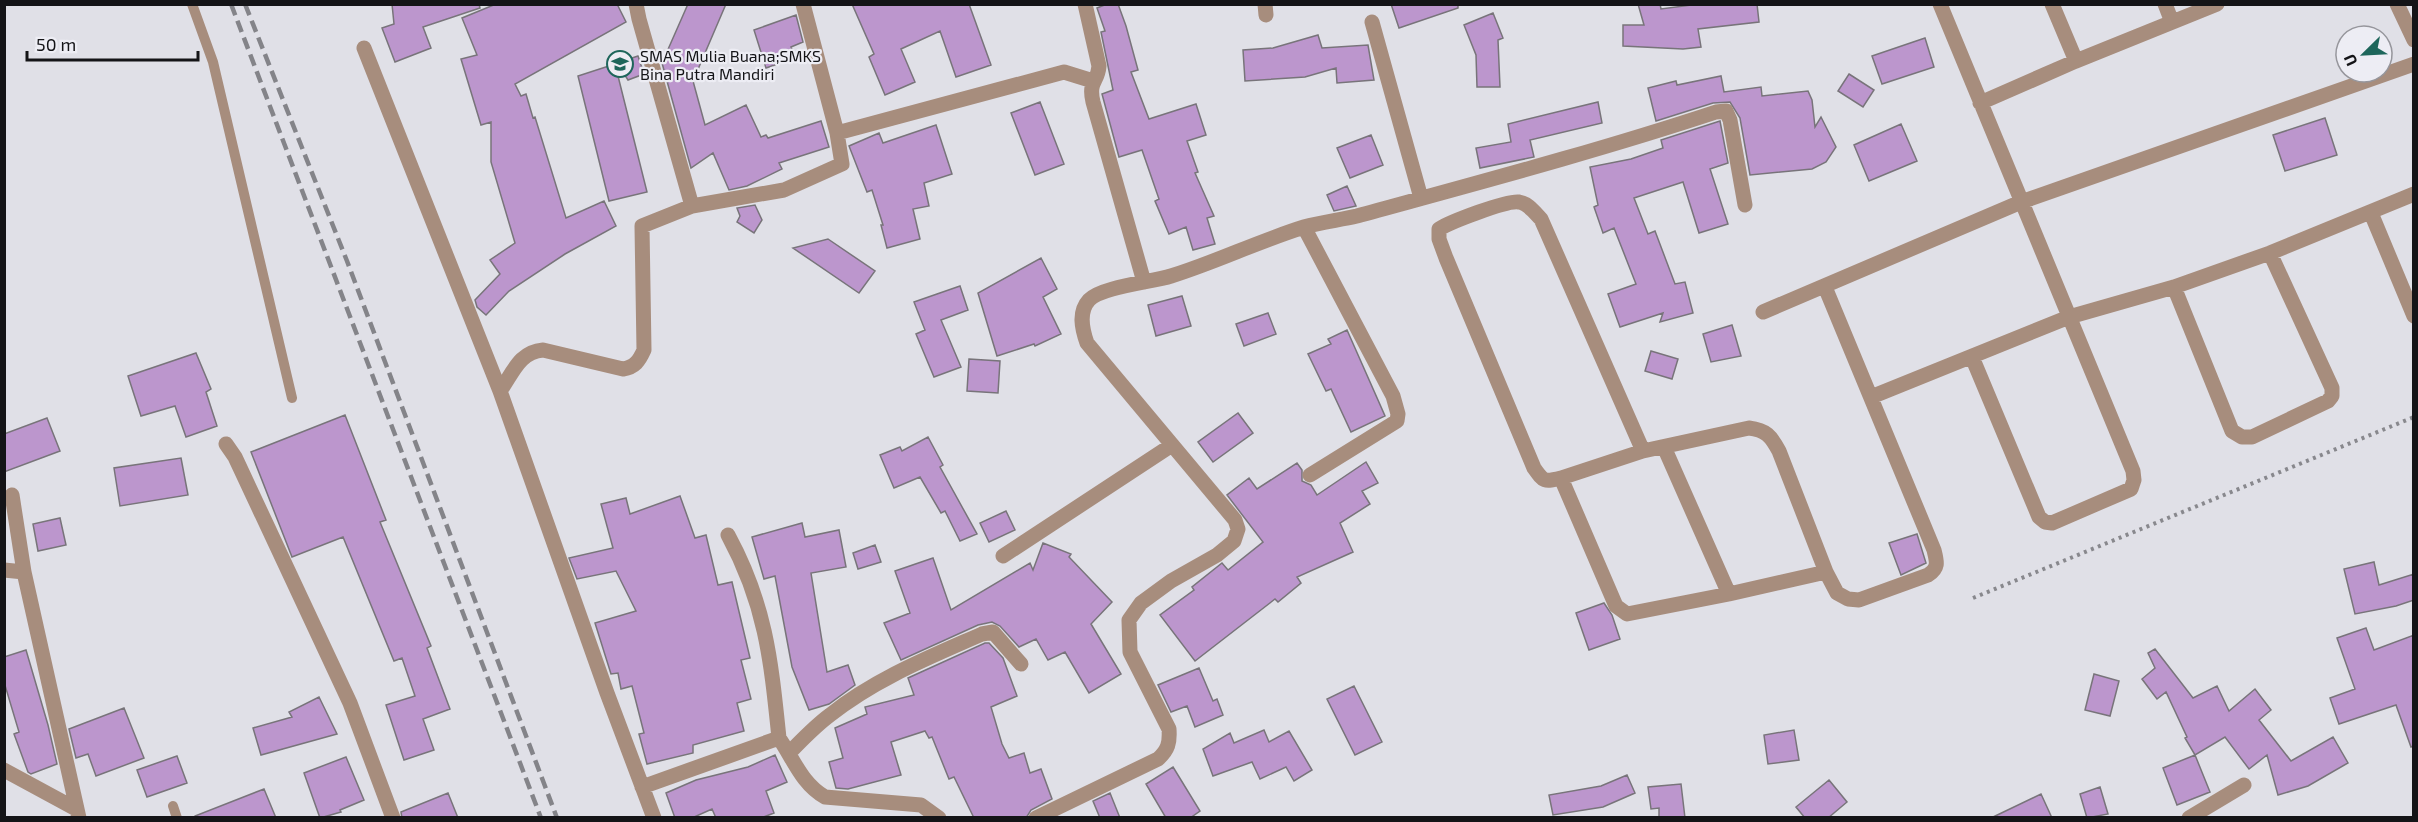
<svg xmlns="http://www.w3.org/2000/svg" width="2418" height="822" font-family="'Exo 2',sans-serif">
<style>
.building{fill:#bc96cd;stroke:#78747a;stroke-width:1.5}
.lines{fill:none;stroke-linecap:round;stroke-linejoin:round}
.path{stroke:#88888d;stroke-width:4;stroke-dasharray:3 4.5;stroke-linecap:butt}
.lane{stroke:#a78d7d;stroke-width:10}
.street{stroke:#a78d7d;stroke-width:15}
.rail{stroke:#848489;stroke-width:4.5;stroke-dasharray:12 6;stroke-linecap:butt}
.labels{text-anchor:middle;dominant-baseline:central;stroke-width:4.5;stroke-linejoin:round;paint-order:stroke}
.poi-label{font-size:16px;fill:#141417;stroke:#ededf4;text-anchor:start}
</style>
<rect width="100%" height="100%" fill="#e0e0e7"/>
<path class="building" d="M392,4H479L480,8L423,27L431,48L395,62L382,28L394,24Z
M496,4H617L626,22L515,84L521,96L526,94L533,118L535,117L566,218L604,201L616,226L565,254L509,291L486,315L477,307L475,300L500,274L490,260L515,243L491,162V122L481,125L461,59L477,55L462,18Z
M688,4H726L693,81L705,125L746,105L761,137L766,135L768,138L821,121L829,147L779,163L782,169L747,186L729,190L713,153L691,168L662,63Z
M852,4H969L991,65L956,77L940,31L901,49L915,82L885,95L869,57L874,54Z
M1107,4H1118L1126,26L1138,70L1131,72L1149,119L1196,104L1206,135L1187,141L1198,172L1195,173L1214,216L1207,218L1215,244L1193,250L1186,227L1169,234L1155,201L1159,199L1142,150L1119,157L1102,94L1113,90L1101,32L1105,31L1097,8Z
M1391,4H1458V8L1399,28Z
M1638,4H1660L1661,9L1699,4H1757L1759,22L1698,29L1701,47L1683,49L1623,46V25H1644Z
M1493,13L1503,38L1498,40L1500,87H1477L1476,55L1464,25Z
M796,15L803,42L791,47L795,58L766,68L754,30Z
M1318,35L1322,48L1368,45L1374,80L1337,83L1336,68L1305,77L1245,81L1243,50L1273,48Z
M1925,38L1934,67L1882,84L1872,56Z
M638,56L644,74L628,80L617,63Z
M615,64L647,192L609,201L578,76Z
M1849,74L1874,90L1863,107L1838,91Z
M1721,76L1724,92L1761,87L1762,96L1808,91L1812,100L1815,127L1821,117L1836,147L1826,162L1812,169L1750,175L1740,118L1730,102L1713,103L1656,121L1648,88L1676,81L1677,85Z
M1040,102L1064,164L1035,175L1011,113Z
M1598,102L1602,123L1530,140L1534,157L1480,168L1476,148L1511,142L1508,124Z
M2325,118L2337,155L2285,171L2273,135Z
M1720,121L1728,163L1710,169L1728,224L1699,233L1683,182L1634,198L1648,234L1655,231L1675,284L1685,282L1693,313L1660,322L1663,313L1620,327L1608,294L1636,284L1614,228L1603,233L1594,207L1598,205L1590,167L1631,159L1663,148L1661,140Z
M1901,124L1917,161L1869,181L1854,145Z
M936,125L952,174L924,183L929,206L913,209L920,239L887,248L881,225H883L872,190L867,192L849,146L879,133L883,143Z
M1371,135L1383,165L1350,178L1337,148Z
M1347,186L1356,206L1334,211L1327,195Z
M755,205L762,220L754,233L737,222L740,216L737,208Z
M828,239L875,271L859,293L793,248Z
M1041,258L1057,289L1043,297L1061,334L1035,346L1034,344L997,356L978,293Z
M960,286L968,310L941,320L961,367L934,377L916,334L925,330L914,302Z
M1182,296L1191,326L1156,336L1148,305Z
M1268,313L1276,334L1244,346L1236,324Z
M1732,325L1741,356L1711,362L1703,334Z
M1347,330L1385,416L1351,432L1331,389L1326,391L1308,354L1331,344L1328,339Z
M1651,351L1678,359L1672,379L1645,371Z
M196,353L211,389L206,392L217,426L186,437L175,406L141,416L128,376Z
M969,359L1000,361L998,393L967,391Z
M1238,413L1253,433L1213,462L1198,442Z
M345,415L386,520L380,522L431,646L427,648L450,709L423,719L434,750L404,760L386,705L415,696L402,658L394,661L343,537L292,557L251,452Z
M47,418L60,451L4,472V434Z
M928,437L943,465L940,467L977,534L960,541L945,511L941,513L920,477L894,488L880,455L900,447L902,451Z
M181,458L188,495L120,506L114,468Z
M1366,462L1378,483L1362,491L1370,504L1340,523L1353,552L1297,577L1301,583L1278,602L1275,599L1195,661L1160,615L1194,590L1192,587L1222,563L1228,570L1263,542L1227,495L1249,478L1257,489L1297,463L1302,470V481L1311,485L1317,495Z
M680,496L695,538L706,535L718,585L732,582L750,658L741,660L751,699L737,703L744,731L693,745V753L647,764L639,734L644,733L632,686L621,689L618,673L611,674L595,623L636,611L616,571L577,579L569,558L613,548L601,504L626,498L630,514Z
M1006,511L1015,530L989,542L980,523Z
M60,518L66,545L38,551L33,524Z
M802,523L805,537L839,530L846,567L811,573L827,672L848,665L855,685L829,704L809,710L792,667L775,576L764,579L752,537Z
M1917,534L1926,563L1901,575L1889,543Z
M1043,543L1071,554L1069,557L1112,602L1091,624L1121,674L1089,693L1065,652L1048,660L1036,639L1019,647L1000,626L992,622L978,625L901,660L884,623L910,613L895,571L933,558L951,610L1030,563L1033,570Z
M875,545L881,562L858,569L853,553Z
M2374,562L2379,585L2414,574V600L2396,606L2355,614L2344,569Z
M1604,603L1612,615L1620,639L1589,650L1576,613Z
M2366,628L2374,650L2414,635V746L2411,747L2396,705L2339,724L2330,698L2355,689L2337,638Z
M985,643H989L1003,658L1017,696L991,707L1002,744L1009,758L1024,753L1030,773L1041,769L1052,799L1031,810L1026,818H974L954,777L949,779L932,737L929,738L925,731L891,742L901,775L848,789L836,788L829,762L843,758L835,728L867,714L865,707L914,695L908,678Z
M2155,649L2193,698L2217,686L2229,711L2255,689L2271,710L2259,720L2291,761L2333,737L2348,763L2308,786L2278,795L2267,755L2249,769L2225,737L2195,755L2185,738L2187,737L2166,692L2157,699L2142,679L2155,668L2148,653Z
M26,650L48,725L57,764L31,774L28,772L14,734L19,732L4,682V657Z
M1199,668L1213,701L1217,699L1223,715L1195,727L1187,706L1171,712L1158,685Z
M2094,674L2119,681L2110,716L2085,710Z
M1354,686L1382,742L1355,755L1327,699Z
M319,697L337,734L261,755L253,728L292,717L289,712Z
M124,708L144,758L96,776L88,754L76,758L69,729Z
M1264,730L1269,742L1289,731L1312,770L1294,781L1286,767L1260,779L1252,762L1213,776L1203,749L1230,733L1234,743Z
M1794,730L1799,760L1768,764L1764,735Z
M775,755L787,782L766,791L774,813L761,818H716L712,809L692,818H675L666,793L696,780L748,767Z
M2195,755L2210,792L2177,805L2163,768Z
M177,756L187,783L147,797L137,770Z
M346,757L364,800L340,810L341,812L320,818L304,773Z
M1173,767L1200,811L1190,818H1166L1146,784Z
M1627,775L1635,793L1603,807L1553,815L1549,795L1601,786Z
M1829,780L1847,802L1828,818H1805L1796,807Z
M1681,784L1685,818H1659V808L1651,809L1648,787Z
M2100,787L2108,814L2087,818L2080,794Z
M264,789L276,818H195V816Z
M448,793L458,818H402L401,812Z
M1110,793L1120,818H1100L1093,801Z
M2041,794L2052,818H1991Z"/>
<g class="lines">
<path class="path" d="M1973,598L2414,417"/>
<path class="lane" d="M192,4L213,62L292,398
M173,806L177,818"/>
<path class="street" d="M636,4L639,19L692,206
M803,4L837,133
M1085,4L1099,66C1098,82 1088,81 1093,102L1144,282
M1265,4L1266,15
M1940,4L2133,471L2134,480L2131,489L2052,523L2045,522L2039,517L1972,357
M2052,4L2076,61
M2165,4L2172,22
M2397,4L2414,40
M1372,22L1421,198
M364,48L500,391L607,693L654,818
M1980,103L2076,61L2217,4
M2371,213L2414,316
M1304,227L1393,396L1398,414L1397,421L1310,475
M1825,287L1934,550C1937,562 1939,568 1928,575L1859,600L1848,599L1837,593L1826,572L1779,451C1771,436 1766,430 1749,428L1643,451L1561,478L1616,606L1627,614L1729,594L1826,572
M2174,287L2232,431L2242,437H2252L2328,401L2332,396V388L2270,253
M1763,312L2021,202L2414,64
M500,391C513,373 519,352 543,350L623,369C635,367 639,361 644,350L642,226L692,206L784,190L842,164L837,133L1064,72L1093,81
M1871,397L2069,317L2174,287L2270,253L2414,194
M226,444L235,457L350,703L393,818
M1664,447L1729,594
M1561,478C1544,482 1544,482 1534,468L1446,258L1439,239V229C1450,222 1507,200 1519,202C1529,204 1534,212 1541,219L1643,451
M12,495L24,572L79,818
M728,535C766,605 771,661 779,738
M1003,556L1172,445
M4,570L24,572
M789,753C802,740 815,726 830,715C875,679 930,657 982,634L993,632L1021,664
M4,770L76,809
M642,787L779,738C794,760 802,784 825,797L921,805L939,818
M1036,818L1158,759C1168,750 1170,743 1169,729L1130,652L1129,620L1141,603L1171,581L1217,555L1234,541L1238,529L1235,520L1087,343C1082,329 1078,312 1089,300C1101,287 1152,282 1171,276C1216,262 1259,241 1304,227C1321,222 1340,220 1357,216C1477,183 1598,151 1716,112L1726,111L1730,120L1745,205
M2189,818L2244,785"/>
<path class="rail" d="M231,4L541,818
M245,4L347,261L557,818"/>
</g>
<defs>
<symbol id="school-ring" viewBox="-11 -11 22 22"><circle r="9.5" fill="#ededf4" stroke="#1e665b" stroke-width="1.5"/><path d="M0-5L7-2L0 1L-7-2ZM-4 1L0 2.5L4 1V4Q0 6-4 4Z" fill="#1e665b"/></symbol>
</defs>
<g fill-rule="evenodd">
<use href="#school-ring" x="605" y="49" width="30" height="30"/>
</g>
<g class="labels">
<g class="poi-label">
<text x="640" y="55">SMAS Mulia Buana;SMKS<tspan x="640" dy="18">Bina Putra Mandiri</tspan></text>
</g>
</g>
<rect width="2418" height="822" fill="none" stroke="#141417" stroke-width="12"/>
<g transform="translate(2364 54) rotate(246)"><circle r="28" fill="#ededf4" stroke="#96969c" stroke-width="1.5"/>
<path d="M0-4.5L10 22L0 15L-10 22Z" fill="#1e665b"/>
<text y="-9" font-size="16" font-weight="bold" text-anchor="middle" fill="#141417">U</text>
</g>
<path d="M27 51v9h171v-9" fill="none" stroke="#141417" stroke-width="3"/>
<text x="36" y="51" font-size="18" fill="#141417" stroke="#ededf4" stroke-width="4.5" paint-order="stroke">50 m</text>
</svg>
